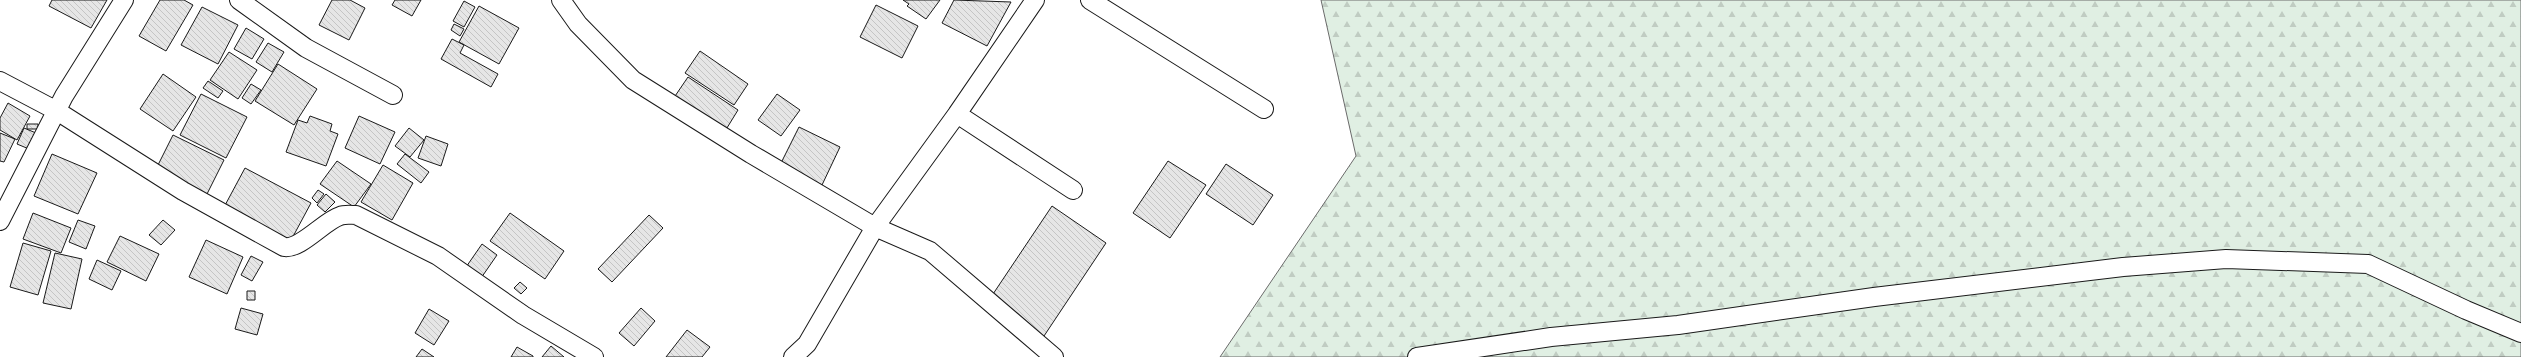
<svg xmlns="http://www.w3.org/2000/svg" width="2521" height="357" font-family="'DejaVu Sans',sans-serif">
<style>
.forest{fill:url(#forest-firs);stroke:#6a6a6a}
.building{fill:url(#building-back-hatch);stroke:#1a1a1a}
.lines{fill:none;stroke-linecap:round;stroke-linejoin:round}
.street-casing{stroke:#1a1a1a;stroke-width:20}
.street{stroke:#fff;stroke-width:18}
</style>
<defs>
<pattern id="forest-firs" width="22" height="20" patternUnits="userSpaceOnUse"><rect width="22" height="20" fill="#e0efe3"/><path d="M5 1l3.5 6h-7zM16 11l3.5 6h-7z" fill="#c0ccc2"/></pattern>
<pattern id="building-back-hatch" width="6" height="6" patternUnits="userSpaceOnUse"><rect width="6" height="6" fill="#e6e6e6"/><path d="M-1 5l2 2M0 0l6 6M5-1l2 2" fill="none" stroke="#c5c5c5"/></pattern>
</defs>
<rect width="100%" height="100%" fill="#fff"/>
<path class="forest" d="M1321,0H2521V357H1220L1356,156Z"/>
<path class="building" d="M52,0H107L91,28L49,6Z
M160,0H184L193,5L166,51L139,36Z
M332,0H350L365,8L349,40L319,25Z
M395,0H421L412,16L392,5Z
M903,0H940L926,19L907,6L909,4Z
M954,0L1011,2L987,46L942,23Z
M464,1L475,7L464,27L453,21Z
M876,5L918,26L902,58L860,37Z
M479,6L519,28L499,64L459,42Z
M202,7L238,25L218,64L181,45Z
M454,24L464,29L460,36L451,30Z
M246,28L264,39L252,59L234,49Z
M452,39L464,45L460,53L498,74L491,87L441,59Z
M268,43L284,52L272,72L256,62Z
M700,51L748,84L734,105L685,73Z
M229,52L257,70L238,99L210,80Z
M278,64L317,89L294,125L255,101Z
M163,74L196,97L173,131L140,109Z
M688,77L738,110L722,136L671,102Z
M208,81L223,91L218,98L203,88Z
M251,84L261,90L251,104L242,98Z
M201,94L247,117L226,158L180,135Z
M777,94L800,110L781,136L758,120Z
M8,103L30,116L17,140L0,130V118Z
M310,116L332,124L330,131L338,134L326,166L286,152L298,120L307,123Z
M359,116L395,132L380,164L345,148Z
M27,124H38V129H27Z
M799,127L840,147L822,185L780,165Z
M24,128L36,133L29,149L17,144Z
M409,128L424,140L410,157L395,146Z
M0,133L15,139L4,162L0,161Z
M173,135L224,160L206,196L155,171Z
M426,136L448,144L441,166L418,158Z
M52,154L97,173L78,214L34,196Z
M405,154L429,172L421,183L397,164Z
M337,161L371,184L354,207L320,184Z
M1168,161L1206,185L1170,238L1133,213Z
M1226,164L1273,195L1253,225L1206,194Z
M383,165L413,183L392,220L361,202Z
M245,168L311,203L289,244L223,209Z
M318,190L324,194L317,203L312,198Z
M326,194L335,202L325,212L317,205Z
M1052,206L1106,243L1042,339L987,303Z
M33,213L71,228L61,253L23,239Z
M510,213L564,251L545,279L490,241Z
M649,215L663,228L612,282L598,269Z
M78,220L95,226L86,249L69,242Z
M163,220L175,230L161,245L149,235Z
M120,236L159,254L146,281L107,262Z
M206,240L243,257L227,294L189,277Z
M23,243L51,251L38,295L10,287Z
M482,244L497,255L479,281L464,270Z
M55,253L82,259L71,309L43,303Z
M251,256L263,262L252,281L241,275Z
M97,260L121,271L112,290L89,279Z
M520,282L527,288L521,294L514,288Z
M247,291H255V300H247Z
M241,308L263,314L257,335L235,329Z
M641,308L655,321L634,346L619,333Z
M429,309L449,321L434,345L415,333Z
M687,330L710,347L702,357H666Z
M551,346L564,357H542Z
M517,347L533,356V357H511Z
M422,349L434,357H416Z"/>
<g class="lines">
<defs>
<path id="street" d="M239,0L306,48L393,95
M561,0L578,24L633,80L751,154L875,227L930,251L1054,357
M1090,0L1264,109
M0,81L57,111L183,191L284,247C300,250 324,221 340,216C345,214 351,215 356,215L438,256L523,315L594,357
M957,114L1073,190
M0,221L64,96L124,0
M793,357L807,344L875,227L957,114L1035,0
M1417,357L1551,337L1678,325L1874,297L2123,267L2226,259L2368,264L2466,310L2521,333"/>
</defs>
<use href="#street" class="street-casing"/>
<use href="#street" class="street"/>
</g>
</svg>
